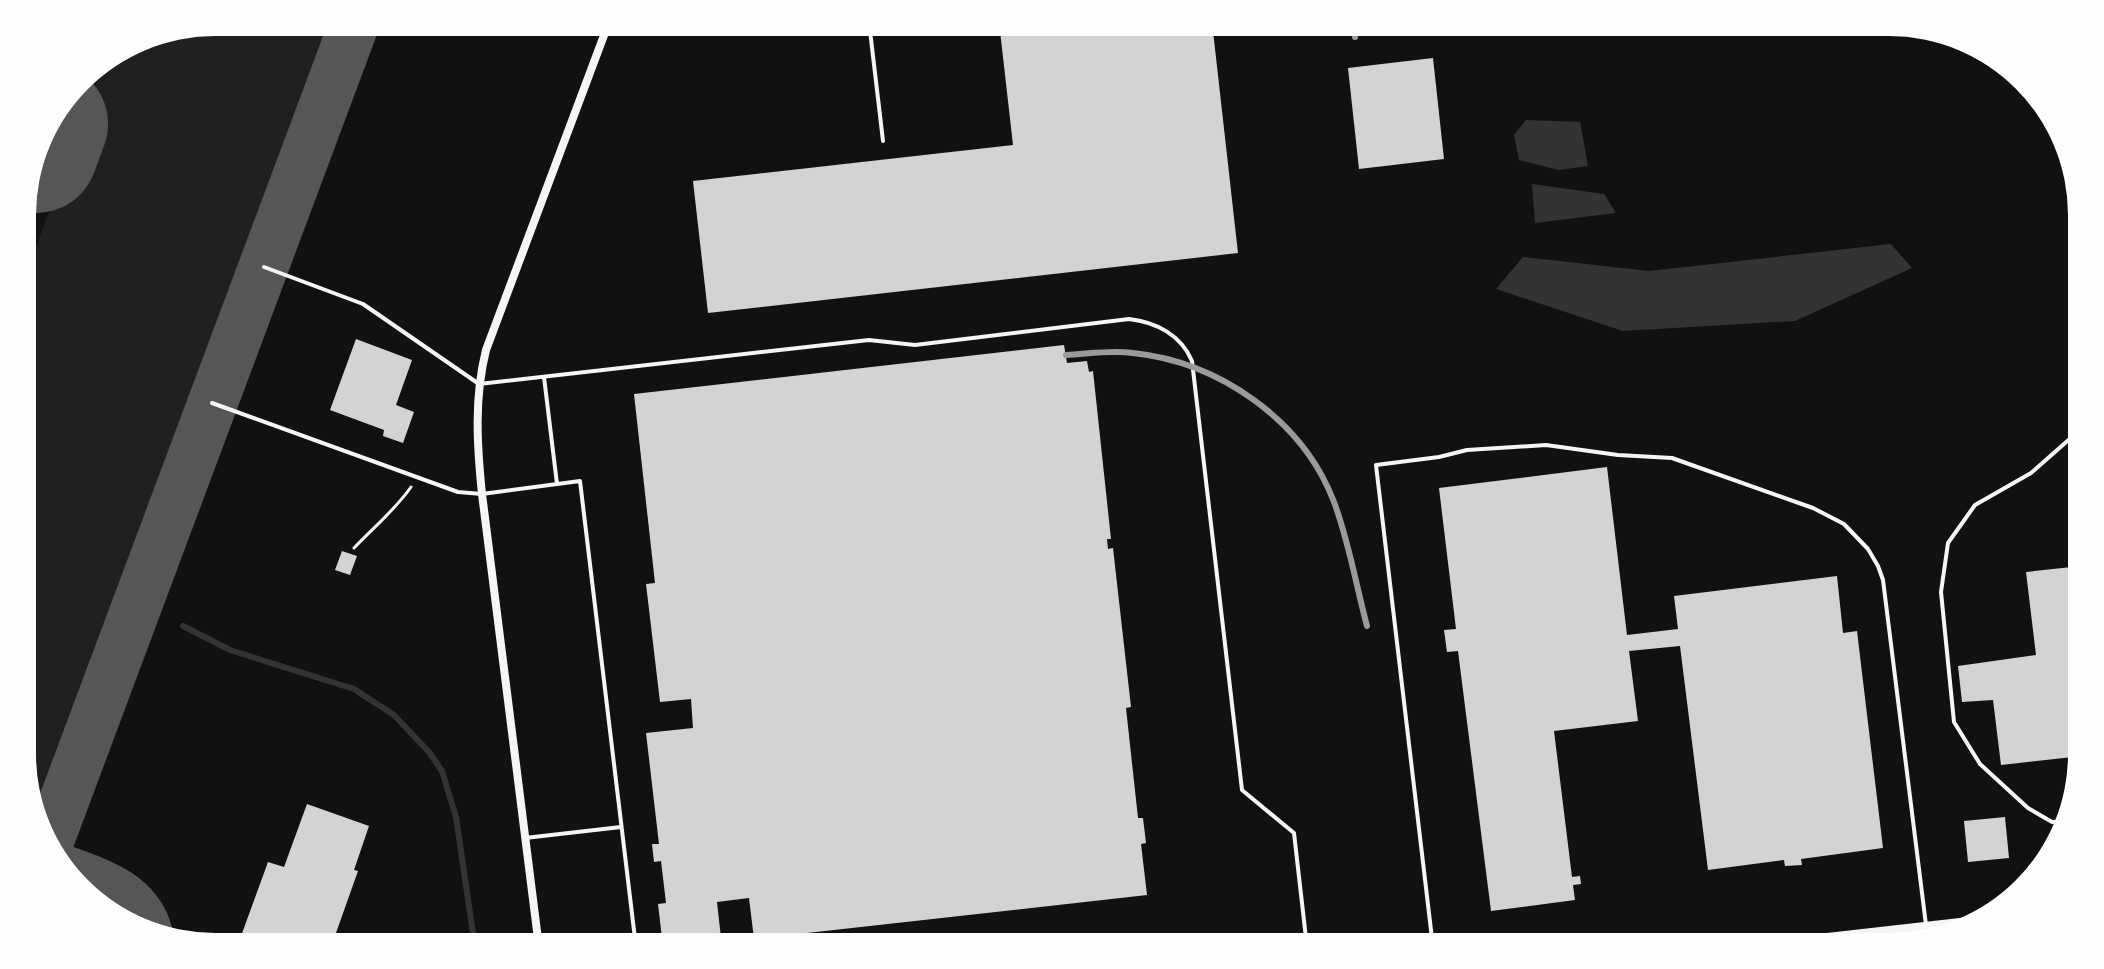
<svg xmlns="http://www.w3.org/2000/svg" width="2104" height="969" font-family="'Golos Text',sans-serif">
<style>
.green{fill:#202020}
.water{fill:#333}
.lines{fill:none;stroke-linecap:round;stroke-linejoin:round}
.stream{stroke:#333;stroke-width:6}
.taxiway{stroke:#565656;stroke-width:50}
.runway{stroke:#565656;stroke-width:124}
.building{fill:#d3d3d3}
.path{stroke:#f5f5f5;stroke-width:3}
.service{stroke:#f5f5f5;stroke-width:4}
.minor{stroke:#f5f5f5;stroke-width:8}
.tertiary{stroke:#f5f5f5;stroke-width:10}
.rail{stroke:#9a9a9a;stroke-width:6}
</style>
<rect width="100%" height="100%" fill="#111"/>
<path class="green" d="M215,22H336L45,800L37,810L24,779L23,282L106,59L142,37Z"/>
<path class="water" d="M1526,120L1580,122L1588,166L1559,170L1519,160L1514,135Z
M1532,184L1604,194L1616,213L1535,223Z
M1891,244L1912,268L1795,321L1623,331L1496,289L1523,257L1649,271Z"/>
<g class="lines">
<path class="stream" d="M183,626L230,650L354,689L394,715L429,752L442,771L456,817L475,947"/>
<path class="taxiway" d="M49,841L355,22
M61,869C96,882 137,893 148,934"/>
<path class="runway" d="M36,151L46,124"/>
</g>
<path class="building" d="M999,22H1212L1238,253L708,313L693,181L1013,145Z
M1433,58L1444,159L1359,169L1348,68Z
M356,339L412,360L396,405L414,412L403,443L383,436L384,430L330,410Z
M1064,345L1067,363L1087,361L1089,372L1093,371L1111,539H1107L1108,549L1113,548L1131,707L1126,708L1138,818H1143L1146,843L1141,844L1147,895L754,939L749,898L717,902L722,947H663L658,904L666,903L661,861L654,862L652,844H659L646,733L693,728L691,699L660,702L646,584L655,583L634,394Z
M1607,467L1627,635L1678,629L1674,596L1837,576L1843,633L1857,631L1883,848L1801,859L1802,865L1785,866L1784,860L1708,870L1680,646L1629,651L1638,721L1554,731L1572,877L1580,876L1581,884L1573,885L1575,900L1491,911L1458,651L1447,652L1444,630L1456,629L1439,488Z
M342,551L357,556L350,575L335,570Z
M2081,566L2082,756L2001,765L1993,700L1962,702L1958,666L2036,655L2026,572Z
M307,804L369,826L354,870L358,871L331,947H237L268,862L284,867Z
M2005,817L2009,858L1968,862L1964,821Z"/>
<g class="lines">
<path class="path" d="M354,548C373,528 395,510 411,487"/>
<path class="service" d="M869,22L883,141
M264,267L363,304L479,384L869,340L915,345L1129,319C1156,322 1181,335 1192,361L1242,790L1294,833L1307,947
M544,377L557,484
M212,403L458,492L482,494L580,481L636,947
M2069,821L2052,822L2028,808L1980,764L1954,722L1941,592L1948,543L1975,505L2031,473L2081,429
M525,838L621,827
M1433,947L1376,465L1439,457L1467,450L1546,445L1618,455L1672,458L1813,508L1844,524L1868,549L1878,566L1883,580L1926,925"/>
<path class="minor" d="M539,947L482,494C477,445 474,398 486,350L609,22"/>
<path class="tertiary" d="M1746,947L1978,921"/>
<path class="rail" d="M1354,22L1355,37
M1066,355C1088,354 1110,350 1133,353C1219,362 1303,420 1334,502C1349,542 1356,585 1367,626"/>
</g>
<path d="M0 0H2104V969H0ZM215 36H1889A179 179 0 0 1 2068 215V754A179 179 0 0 1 1889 933H215A179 179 0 0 1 36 754V215A179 179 0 0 1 215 36Z" fill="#fefefe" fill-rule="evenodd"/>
</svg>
